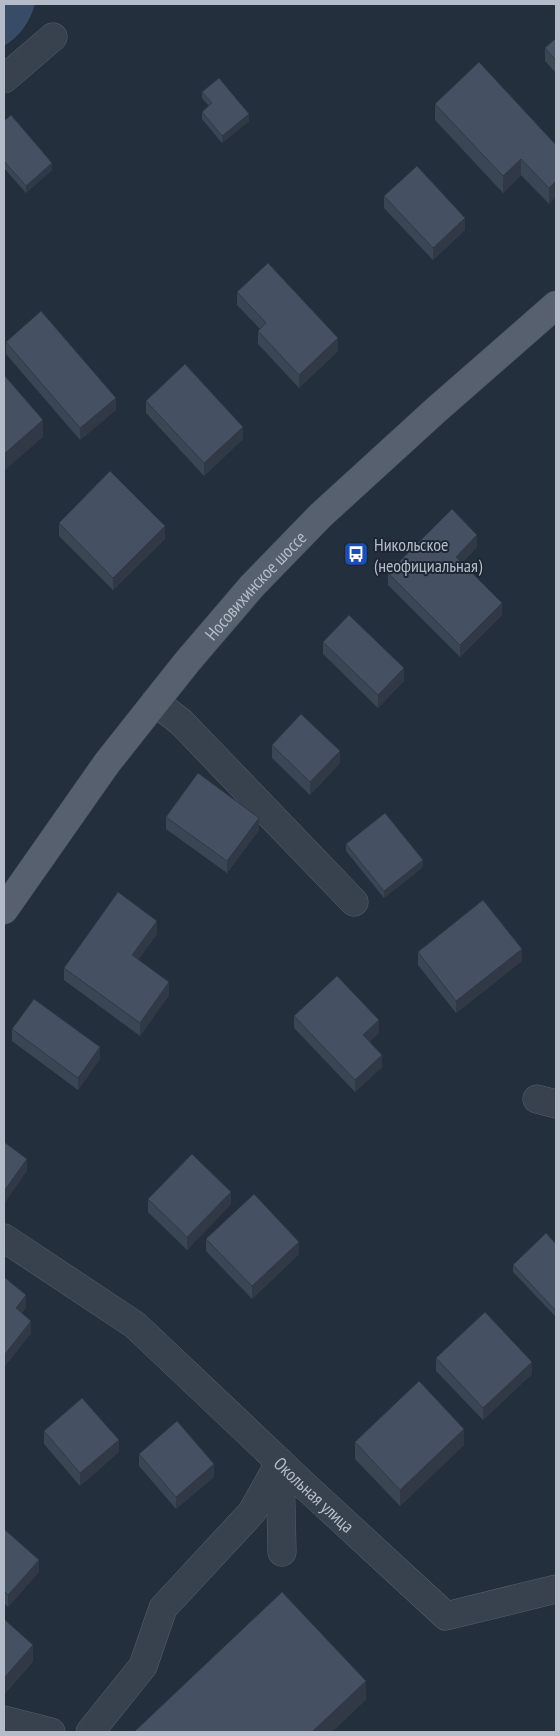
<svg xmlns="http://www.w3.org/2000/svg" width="560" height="1736" font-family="'PT Sans Narrow',sans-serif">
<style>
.water{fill:#394c67}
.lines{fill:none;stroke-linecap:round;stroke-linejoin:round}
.minor-casing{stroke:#565f6c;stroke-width:29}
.major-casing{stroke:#414a57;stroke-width:29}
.minor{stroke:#38414e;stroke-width:28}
.major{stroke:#56606e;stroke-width:28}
.wall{fill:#3b4654}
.shaded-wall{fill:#303945}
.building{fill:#455162;stroke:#303945}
.labels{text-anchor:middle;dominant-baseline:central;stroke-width:4;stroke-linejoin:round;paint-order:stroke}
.poi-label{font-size:18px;fill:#b4bcc9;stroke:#1d2633;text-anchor:start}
.street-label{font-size:18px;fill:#b4bcc9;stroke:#1d2633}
</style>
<rect width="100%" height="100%" fill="#242f3e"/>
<path class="water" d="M4,4H35C30,22 20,36 4,46Z"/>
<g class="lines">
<defs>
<g id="minor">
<path d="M4,79L53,37"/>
<path d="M155,702L181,722L354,902"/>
<path d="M537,1099L556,1104"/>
<path id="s1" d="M4,1238L135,1325L305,1486L446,1616L556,1589"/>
<path d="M280,1463L282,1552"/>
<path d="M4,1720L51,1732"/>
<path d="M90,1732L143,1666L163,1608L252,1512L280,1462"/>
</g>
<g id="major">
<path id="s2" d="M4,910L107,763L187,662L252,586L321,515L436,410L556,305"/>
</g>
</defs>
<use href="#minor" class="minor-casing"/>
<use href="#major" class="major-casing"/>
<use href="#minor" class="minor"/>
<use href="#major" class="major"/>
</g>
<path class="wall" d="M556,38V73L545,61V48Z
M202,92L249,121L222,143L202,119V112L209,106L202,98Z
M435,104L556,145L549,204L521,175L503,193L435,120Z
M4,121L52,170L26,193L4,168Z
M384,196L465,230L433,260L384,208Z
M237,292L338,351L299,388L258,344V331L260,329L237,305Z
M6,342L116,410L80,440L6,354Z
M146,401L243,439L204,476L146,413Z
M59,523L165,539L113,590L59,536Z
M477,547L462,563L502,615L460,657L388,585V573Z
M323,642L404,681L378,708L323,654Z
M272,745L340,763L310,795L272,758Z
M166,817L259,830L227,873L166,829Z
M346,844L423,867L384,898L346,851Z
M157,934L138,960L169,995L140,1036L64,980V968Z
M418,952L522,961L456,1013L418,965Z
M294,1016L379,1033L370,1041L382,1067L355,1092L294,1028Z
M12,1029L100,1059L78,1090L12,1041Z
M148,1199L231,1204L187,1250L148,1212Z
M206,1239L299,1254L252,1299L206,1251Z
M556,1244V1317L513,1272V1265Z
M4,1277L26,1307L22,1313L31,1333L5,1366H4Z
M436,1358L532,1374L483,1420L436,1371Z
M44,1431L119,1452L80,1486L44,1444Z
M355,1442L464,1445L400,1506L355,1459Z
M139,1454L214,1477L176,1509L139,1466Z
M4,1529L39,1572L8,1607L4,1603Z"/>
<path class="shaded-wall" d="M249,114V121L222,143V136Z
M521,159V175L503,193V176Z
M52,163V170L26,193V186Z
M556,181V197L549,204V188Z
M465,218V230L433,260V248Z
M338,338V351L299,388V375Z
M116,398V410L80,440V428Z
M43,420V437L4,471V454Z
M243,427V439L204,476V463Z
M165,526V539L113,590V578Z
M477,535V547L456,569V557Z
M502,603V615L460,657V645Z
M404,668V681L378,708V695Z
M340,751V763L310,795V782Z
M259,818V830L227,873V861Z
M423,860V867L384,898V891Z
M157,921V934L132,968V955Z
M522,949V961L456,1013V1001Z
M169,982V995L140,1036V1023Z
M379,1020V1033L363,1047V1035Z
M100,1047V1059L78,1090V1078Z
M382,1055V1067L355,1092V1080Z
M27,1159V1171L4,1204V1191Z
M231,1192V1204L187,1250V1237Z
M299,1242V1254L252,1299V1286Z
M26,1295V1307L16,1320V1308Z
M31,1321V1333L5,1366V1354Z
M532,1362V1374L483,1420V1408Z
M464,1429V1445L400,1506V1490Z
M119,1440V1452L80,1486V1473Z
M214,1464V1477L176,1509V1497Z
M39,1560V1572L8,1607V1595Z
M33,1645V1662L4,1695V1678Z
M366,1681V1700L332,1732H312Z"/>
<path class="building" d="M556,38V60L545,48Z
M479,62L556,145V181L549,188L521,159L503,176L435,104Z
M219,78L249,114L222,136L202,112L212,103L202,92Z
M11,115L52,163L26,186L4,161V121Z
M417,166L465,218L433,248L384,196Z
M268,263L338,338L299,375L258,331L266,323L237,292Z
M41,311L116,398L80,428L6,342Z
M185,364L243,427L204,463L146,401Z
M4,375L43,420L4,454Z
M110,471L165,526L113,578L59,523Z
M452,509L477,535L456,557L502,603L460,645L388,573Z
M349,615L404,668L378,695L323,642Z
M301,714L340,751L310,782L272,745Z
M198,773L259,818L227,861L166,817Z
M385,813L423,860L384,891L346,844Z
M118,892L157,921L132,955L169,982L140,1023L64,968Z
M483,900L522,949L456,1001L418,952Z
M337,976L379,1020L363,1035L382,1055L355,1080L294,1016Z
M34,999L100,1047L78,1078L12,1029Z
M4,1142L27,1159L4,1191Z
M192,1154L231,1192L187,1237L148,1199Z
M254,1194L299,1242L252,1286L206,1239Z
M546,1233L556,1244V1311L513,1265Z
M4,1277L26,1295L16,1308L31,1321L5,1354L4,1353Z
M485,1312L532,1362L483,1408L436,1358Z
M419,1381L464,1429L400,1490L355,1442Z
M82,1398L119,1440L80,1473L44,1431Z
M177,1421L214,1464L176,1497L139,1454Z
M4,1529L39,1560L8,1595L4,1591Z
M282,1592L366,1681L312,1732H134Z
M4,1619L33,1645L4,1678Z"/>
<defs>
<symbol id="bus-square" viewBox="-11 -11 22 22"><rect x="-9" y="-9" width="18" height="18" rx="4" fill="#1a4fb4" stroke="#1d2633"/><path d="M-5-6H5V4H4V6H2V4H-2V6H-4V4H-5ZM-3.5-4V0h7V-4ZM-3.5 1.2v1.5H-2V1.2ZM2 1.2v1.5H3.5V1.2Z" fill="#fff"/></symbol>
</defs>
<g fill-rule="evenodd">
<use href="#bus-square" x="342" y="540" width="28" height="28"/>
</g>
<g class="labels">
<g class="poi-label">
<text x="374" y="544">Никольское<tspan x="374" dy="21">(неофициальная)</tspan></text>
</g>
<g class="street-label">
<text stroke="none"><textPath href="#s2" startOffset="411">Носовихинское шоссе</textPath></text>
<text stroke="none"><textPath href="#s1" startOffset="404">Окольная улица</textPath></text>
</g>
</g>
<rect width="560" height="1736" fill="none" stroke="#b4bcc9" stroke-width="10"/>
</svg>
